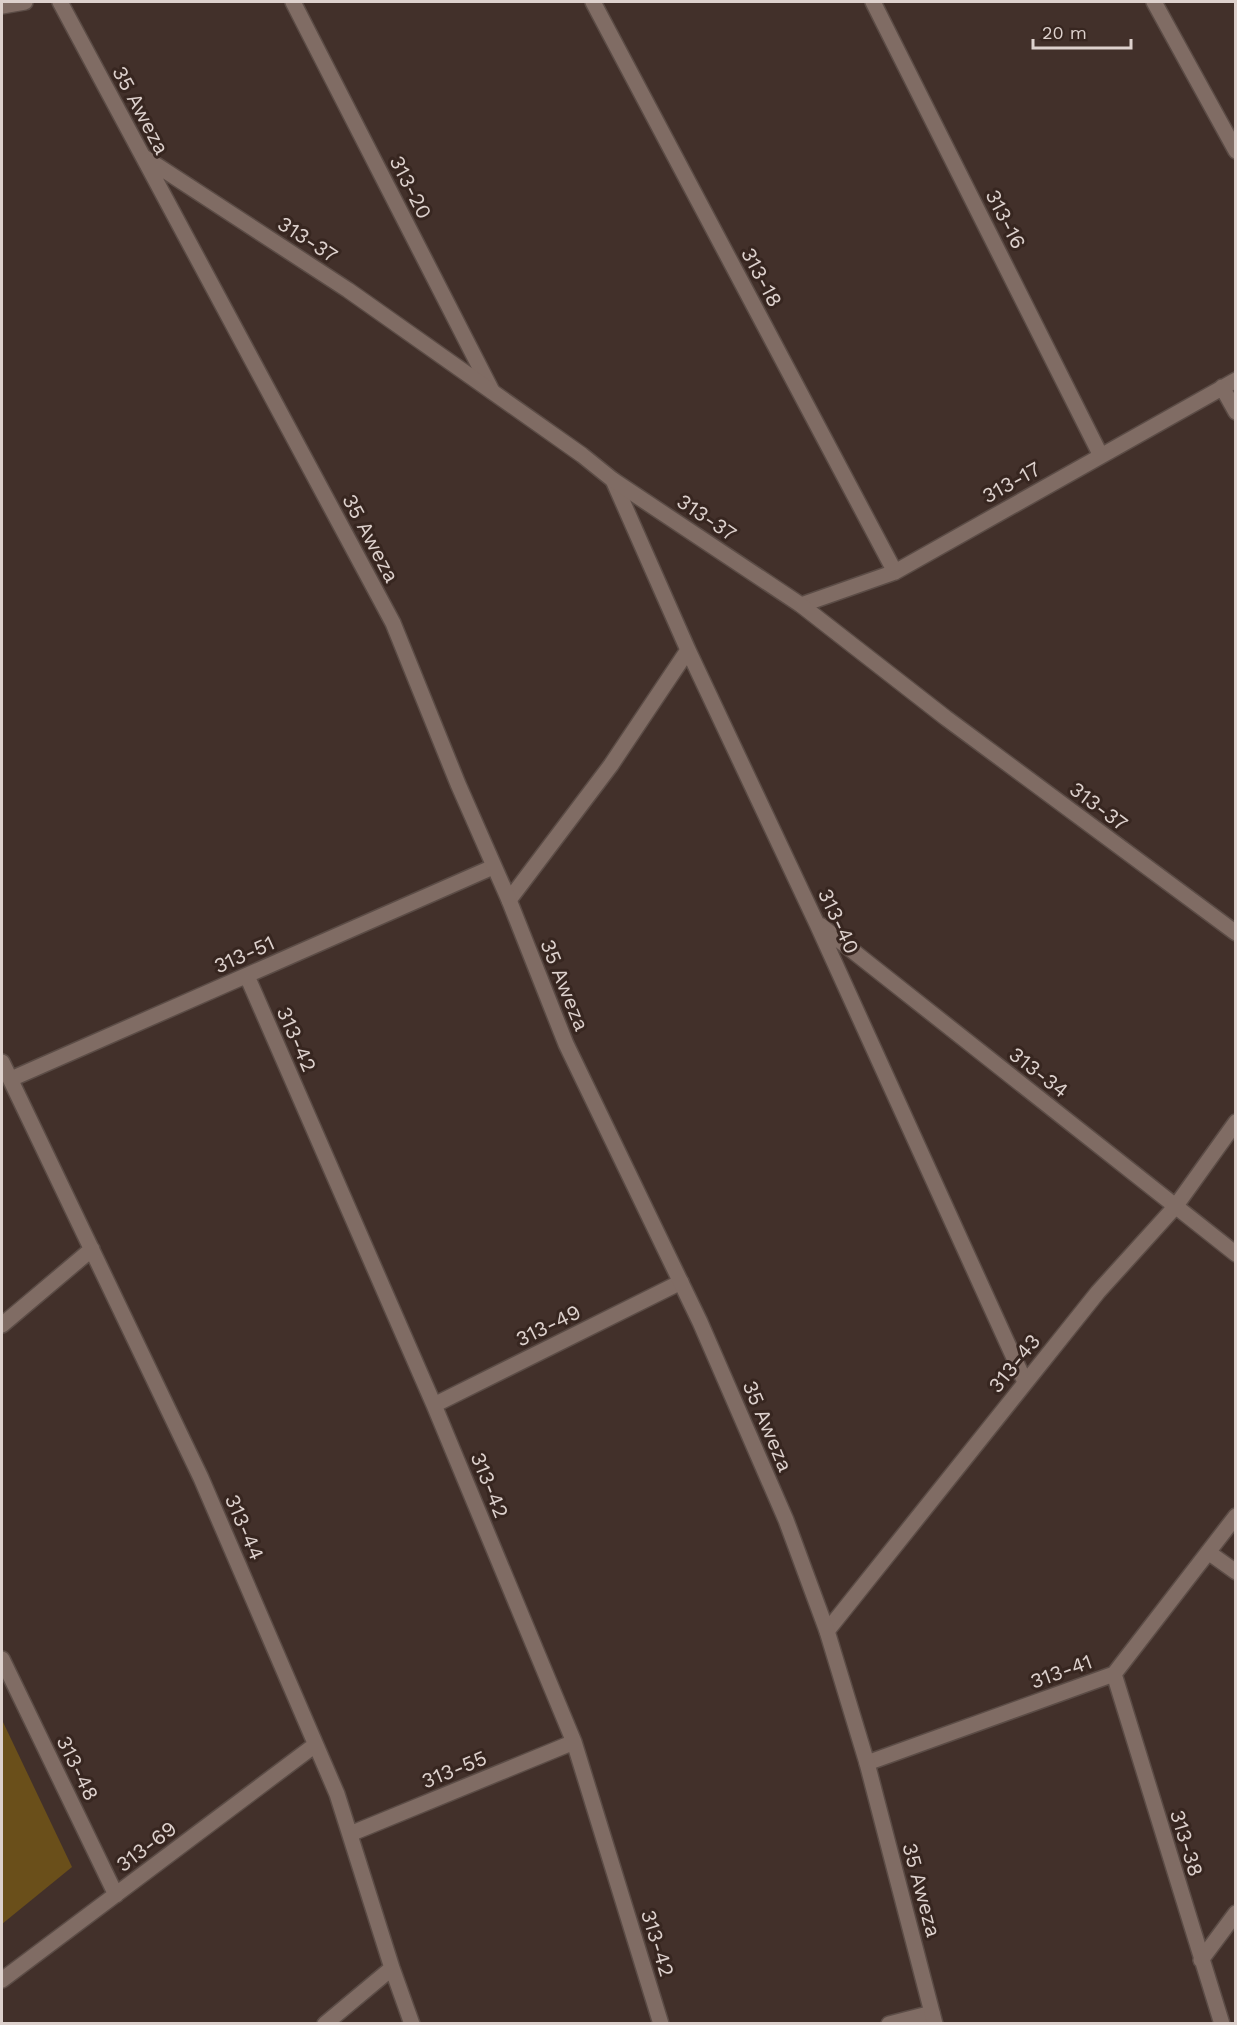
<svg xmlns="http://www.w3.org/2000/svg" width="1237" height="2025" font-family="'Work Sans',sans-serif">
<style>
.green{fill:#6a4f1a}
.lines{fill:none;stroke-linecap:round;stroke-linejoin:round}
.minor-casing{stroke:#5b4c46;stroke-width:18}
.tertiary-casing{stroke:#5b4c46;stroke-width:18}
.minor{stroke:#806c64;stroke-width:15}
.tertiary{stroke:#806c64;stroke-width:15}
.labels{text-anchor:middle;dominant-baseline:central;stroke-width:6;stroke-linejoin:round;paint-order:stroke}
.street-label{font-size:21px;fill:#ddd1cd;stroke:#372620}
</style>
<rect width="100%" height="100%" fill="#42302a"/>
<path class="green" d="M2,1720L72,1867L2,1924Z"/>
<g class="lines">
<defs>
<path id="minor" d="M293,2L492,391
M593,2L895,572
M873,2L1101,456
M1154,2L1236,151
M1222,387L1236,412
M613,480L688,650L817,924L1025,1382
M801,605L895,572L1236,380
M509,900L611,765L688,650
M820,925L1236,1254
M247,976L434,1405L574,1742L661,2024
M2,1062L201,1478L337,1794L392,1968L412,2024
M11,1079L493,867
M2,1325L92,1249
M434,1405L681,1282
M1208,1552L1236,1572
M827,1631L1098,1292L1175,1207L1236,1122
M2,1659L116,1895
M1114,1674L1222,2024
M867,1763L1114,1674L1236,1516
M350,1834L574,1742
M1201,1960L1236,1913
M2,1980L315,1745
M325,2024L392,1968
M889,2024L932,2013"/>
<path id="tertiary" d="M60,2L393,623L458,784L509,900L566,1044L700,1322L786,1520L827,1631L867,1763L935,2024
M2,6L25,2
M144,157L348,290L582,455L613,480L801,605L946,718L1236,933"/>
</defs>
<use href="#minor" class="minor-casing"/>
<use href="#tertiary" class="tertiary-casing"/>
<use href="#minor" class="minor"/>
<use href="#tertiary" class="tertiary"/>
</g>
<g class="labels">
<g class="street-label">
<text transform="translate(141 110) rotate(62)">35 Aweza</text>
<text transform="translate(411 187) rotate(63)">313-20</text>
<text transform="translate(1006 219) rotate(63)">313-16</text>
<text transform="translate(308 239) rotate(33)">313-37</text>
<text transform="translate(762 277) rotate(62)">313-18</text>
<text transform="translate(1011 482) rotate(-29)">313-17</text>
<text transform="translate(707 517) rotate(34)">313-37</text>
<text transform="translate(371 538) rotate(62)">35 Aweza</text>
<text transform="translate(1099 806) rotate(37)">313-37</text>
<text transform="translate(839 921) rotate(65)">313-40</text>
<text transform="translate(244 954) rotate(-24)">313-51</text>
<text transform="translate(565 985) rotate(68)">35 Aweza</text>
<text transform="translate(297 1039) rotate(66)">313-42</text>
<text transform="translate(1039 1072) rotate(38)">313-34</text>
<text transform="translate(548 1325) rotate(-26)">313-49</text>
<text transform="translate(1014 1363) rotate(-51)">313-43</text>
<text transform="translate(768 1426) rotate(67)">35 Aweza</text>
<text transform="translate(490 1485) rotate(68)">313-42</text>
<text transform="translate(245 1527) rotate(67)">313-44</text>
<text transform="translate(1061 1671) rotate(-20)">313-41</text>
<text transform="translate(78 1768) rotate(64)">313-48</text>
<text transform="translate(454 1769) rotate(-22)">313-55</text>
<text transform="translate(1187 1843) rotate(73)">313-38</text>
<text transform="translate(146 1846) rotate(-37)">313-69</text>
<text transform="translate(922 1890) rotate(75)">35 Aweza</text>
<text transform="translate(658 1943) rotate(73)">313-42</text>
</g>
</g>
<rect width="1237" height="2025" fill="none" stroke="#ddd1cd" stroke-width="6"/>
<path d="M1033 39v9h98v-9" fill="none" stroke="#ddd1cd" stroke-width="3"/>
<text x="1042" y="39" font-size="18" fill="#ddd1cd" stroke="#372620" stroke-width="4.5" paint-order="stroke">20 m</text>
</svg>
